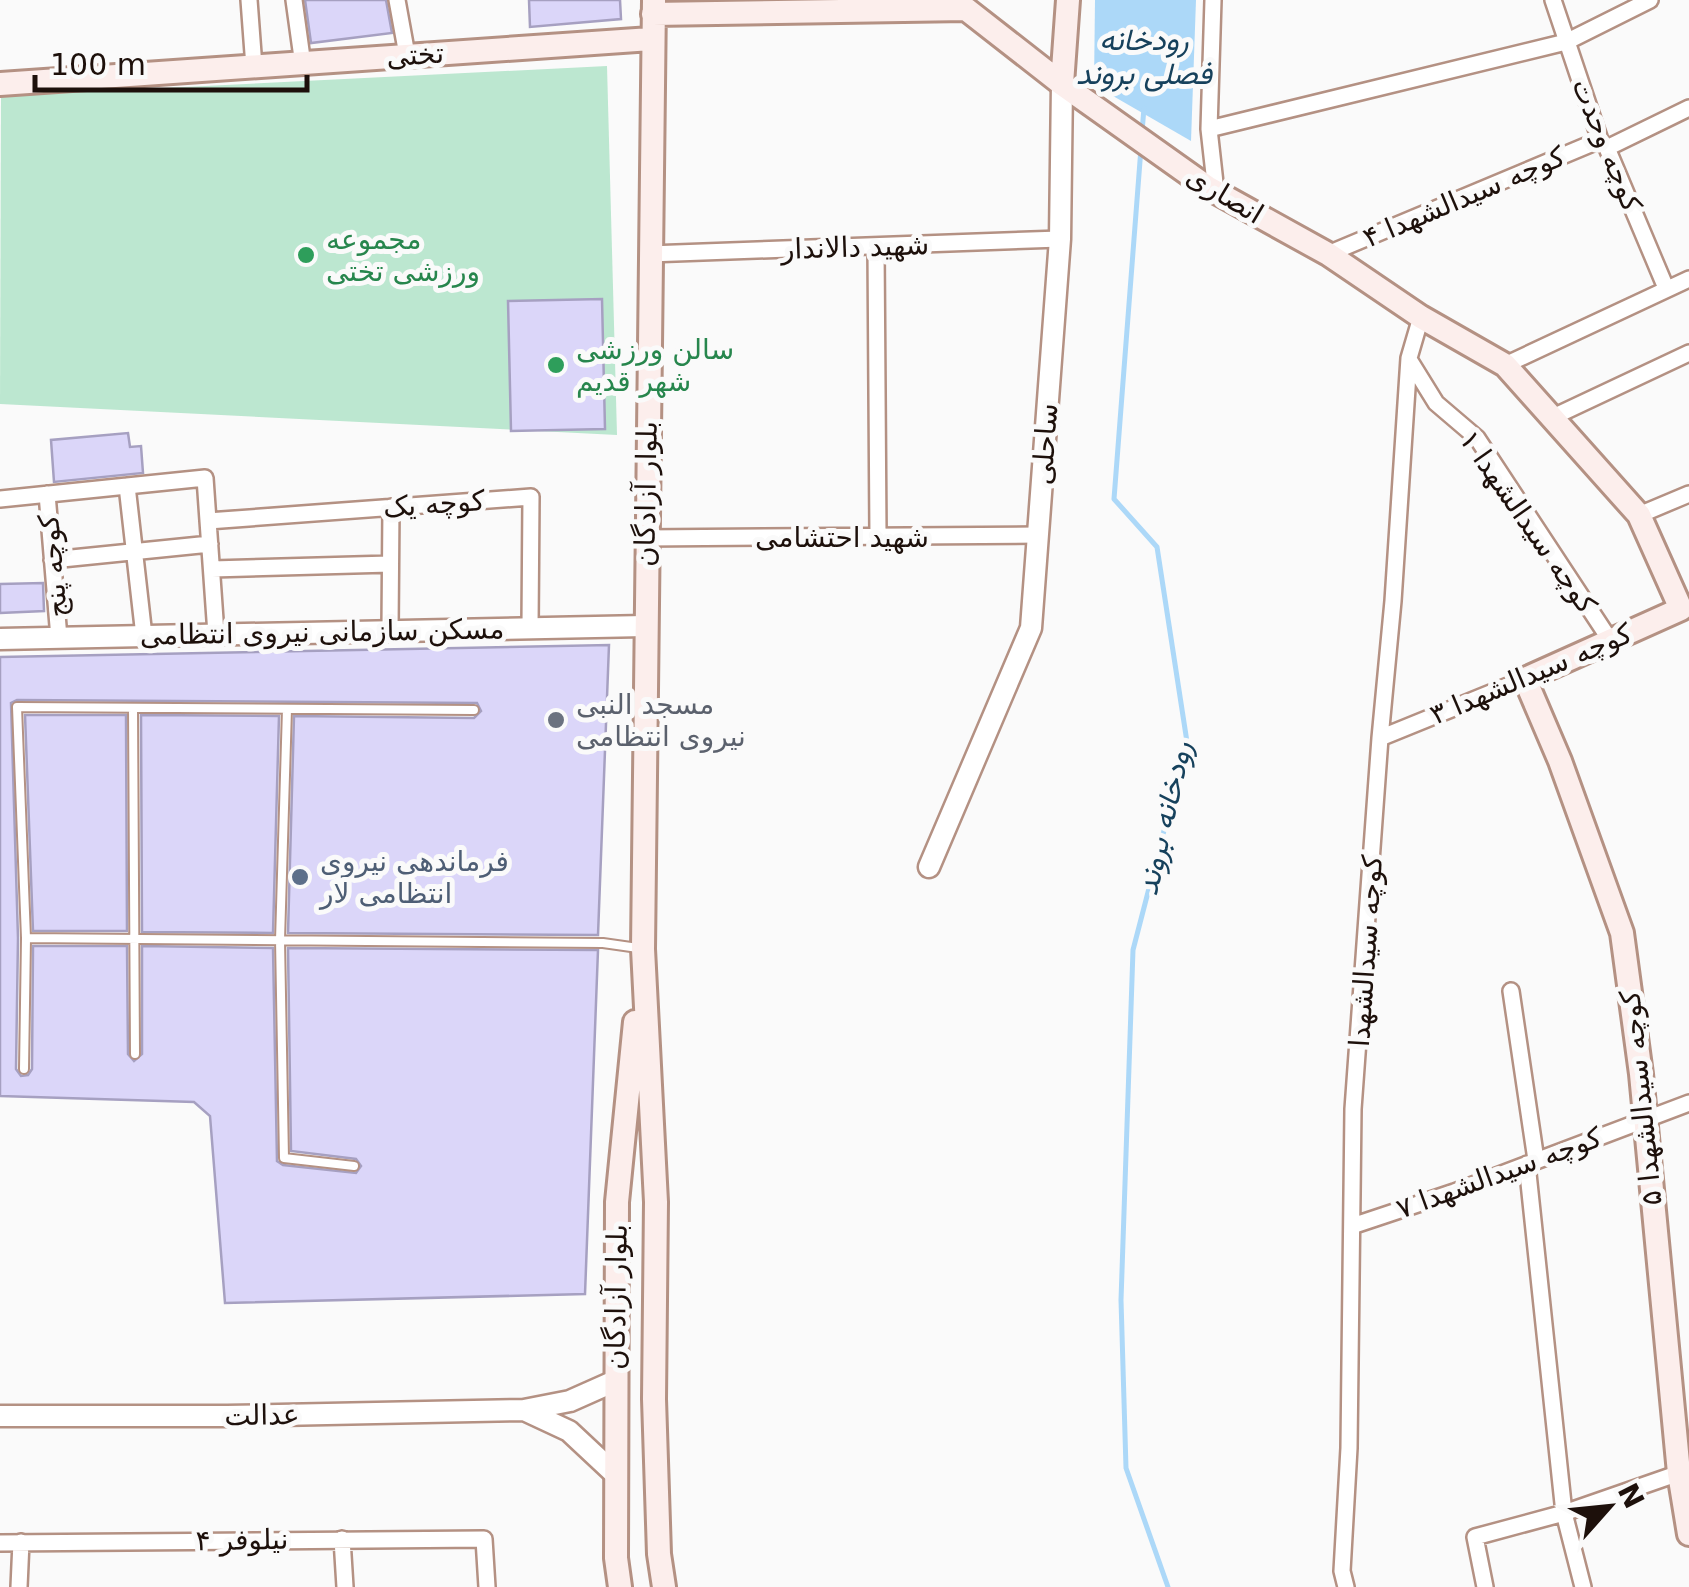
<svg xmlns="http://www.w3.org/2000/svg" width="1689" height="1587" font-family="'DejaVu Sans',Vazirmatn,sans-serif">
<style>
.green{fill:#bce7d0}
.water{fill:#acd8f8}
.lines{fill:none;stroke-linecap:round;stroke-linejoin:round}
.stream{stroke:#acd8f8;stroke-width:5}
.building{fill:#dbd6f9;stroke:#a6a0c1;stroke-width:2.5}
.service-casing{stroke:#b49183;stroke-width:12}
.minor-casing{stroke:#b49183;stroke-width:20}
.tertiary-casing{stroke:#b49183;stroke-width:25}
.secondary-casing{stroke:#b49183;stroke-width:28}
.service{stroke:#fff;stroke-width:8}
.minor{stroke:#fff;stroke-width:15}
.tertiary{stroke:#fff;stroke-width:20}
.secondary{stroke:#fceeec;stroke-width:22}
.leisure-dot{fill:#2e9e5b;stroke:#fafafa;stroke-width:4}
.worship-dot{fill:#6b7280;stroke:#fafafa;stroke-width:4}
.service-dot{fill:#5c6f8a;stroke:#fafafa;stroke-width:4}
.labels{text-anchor:middle;dominant-baseline:central;stroke-width:10;stroke-linejoin:round;paint-order:stroke}
.street-label{font-size:28px;fill:#1d100b;stroke:#fafafa}
.leisure-label{font-size:28px;fill:#27864d;stroke:#fafafa;text-anchor:start}
.worship-label{font-size:28px;fill:#5b616d;stroke:#fafafa;text-anchor:start}
.service-label{font-size:28px;fill:#4e5e75;stroke:#fafafa;text-anchor:start}
.water-label{font-size:30px;font-style:italic;fill:#16415c;stroke:#fafafa}
</style>
<rect width="100%" height="100%" fill="#fafafa"/>
<path class="green" d="M607,66L617,435L0,404L1,96Z"/>
<path class="water" d="M1095,0H1196L1191,141L1094,85Z"/>
<g class="lines">
<path class="stream" d="M1142,132L1144,108
M1141,148L1114,499L1157,547L1187,742L1133,950L1121,1300L1126,1468L1168,1587"/>
</g>
<path class="building" d="M305,0H386L392,33L311,43Z
M529,0H620L621,19L530,27Z
M602,299L605,429L511,431L508,301Z
M128,433L130,447L141,446L143,473L54,482L51,440Z
M43,583L44,611L0,613V584Z
M609,645L598,935L288,933L294,716L474,718L481,711L477,703L17,700L11,703L18,938L16,1069L21,1076L28,1075L32,1069L33,946H127L128,1054L134,1061L142,1054V946L273,948L277,1161L283,1165L356,1173L361,1166L356,1159L291,1151L288,948L598,950L585,1294L225,1303L210,1116L194,1102L0,1096V657Z
M25,715H126L127,931H33Z
M141,715L279,716L273,933L142,932Z"/>
<g class="lines">
<defs>
<path id="service" d="M133,708L135,1054
M287,709L280,940L284,1158L354,1166
M26,938L603,943L638,948
M24,1069L26,938L17,707L474,710"/>
<path id="minor" d="M249,0L254,67
M294,0L303,65
M397,0L407,55
M1213,0L1209,129L1216,192
M1553,0L1600,140L1607,148L1666,288
M1209,129L1566,42L1650,0
M1607,148L1689,108
M876,247L878,536
M649,254L1060,239
M1328,254L1600,140
M1410,361L1436,403L1477,438L1610,640
M1505,365L1689,279
M1553,417L1689,353
M127,486L144,636
M47,494L59,638
M0,499L205,478L216,634
M1639,515L1689,494
M208,521L531,497L530,627
M645,538L1038,535
M52,560L210,544
M212,569L390,564
M390,630L391,507
M1380,738L1525,679
M1511,991L1536,1160
M1527,1164L1564,1513L1583,1587
M1352,1226L1454,1192L1689,1103
M342,1539L345,1587
M0,1543L484,1539L487,1587
M19,1587L21,1542
M1346,1587L1342,1571L1349,1448L1353,1109L1380,738L1393,601L1409,358L1421,317
M1485,1587L1475,1537L1564,1513L1685,1471"/>
<path id="tertiary" d="M0,639L645,626
M929,867L1031,628L1060,239L1062,84
M524,1410L569,1431L615,1474
M0,1416H227L524,1410L570,1401L615,1381"/>
<path id="secondary" d="M654,0L643,949L656,1202L654,1399L659,1554L664,1587
M653,14L966,9L1062,84L1207,187L1328,254L1421,317L1505,365L1639,515L1681,609L1525,679L1560,761L1622,933L1641,1074L1679,1473L1689,1534
M0,84L651,39
M1062,84L1068,0
M620,1587L616,1558L617,1202L635,1022"/>
</defs>
<use href="#service" class="service-casing"/>
<use href="#minor" class="minor-casing"/>
<use href="#tertiary" class="tertiary-casing"/>
<use href="#secondary" class="secondary-casing"/>
<use href="#service" class="service"/>
<use href="#minor" class="minor"/>
<use href="#tertiary" class="tertiary"/>
<use href="#secondary" class="secondary"/>
</g>
<g class="leisure-dot">
<circle cx="306" cy="255" r="10"/>
<circle cx="556" cy="365" r="10"/>
</g>
<circle class="worship-dot" cx="556" cy="720" r="10"/>
<circle class="service-dot" cx="300" cy="877" r="10"/>
<g class="labels">
<g class="street-label">
<text transform="translate(415 55) rotate(-4)">تختی</text>
<text transform="translate(1607 145) rotate(68)">کوچه وحدت</text>
<text transform="translate(1225 195) rotate(31)">انصاری</text>
<text transform="translate(1464 197) rotate(-23)">کوچه سیدالشهدا ۴</text>
<text transform="translate(855 247) rotate(-2)">شهید دالاندار</text>
<text transform="translate(1045 444) rotate(-86)">ساحلی</text>
<text transform="translate(646 494) rotate(-89)">بلوار آزادگان</text>
<text transform="translate(434 504) rotate(-4)">کوچه یک</text>
<text transform="translate(1528 522) rotate(55)">کوچه سیدالشهدا ۱</text>
<text x="842" y="537">شهید احتشامی</text>
<text transform="translate(53 566) rotate(-95)">کوچه پنج</text>
<text transform="translate(322 632) rotate(-1)">مسکن سازمانی نیروی انتظامی</text>
<text transform="translate(1531 674) rotate(-23)">کوچه سیدالشهدا ۳</text>
<text transform="translate(1366 951) rotate(-86)">کوچه سیدالشهدا</text>
<text transform="translate(1641 1098) rotate(-96)">کوچه سیدالشهدا ۵</text>
<text transform="translate(1499 1173) rotate(-20)">کوچه سیدالشهدا ۷</text>
<text transform="translate(616 1297) rotate(-89)">بلوار آزادگان</text>
<text transform="translate(262 1415) rotate(-1)">عدالت</text>
<text transform="translate(242 1540) rotate(-1)">نیلوفر ۴</text>
</g>
<g class="leisure-label">
<text x="326" y="239">مجموعه<tspan x="326" dy="32">ورزشی تختی</tspan></text>
<text x="576" y="349">سالن ورزشی<tspan x="576" dy="32">شهر قدیم</tspan></text>
</g>
<g class="worship-label">
<text x="576" y="704">مسجد النبی<tspan x="576" dy="32">نیروی انتظامی</tspan></text>
</g>
<g class="service-label">
<text x="320" y="861">فرماندهی نیروی<tspan x="320" dy="32">انتظامی لار</tspan></text>
</g>
<g class="water-label">
<text x="1144" y="39">رودخانه<tspan x="1144" dy="34">فصلی بروند</tspan></text>
<text transform="translate(1164 818) rotate(-77)">رودخانه بروند</text>
</g>
</g>
<g transform="translate(1609 1507) rotate(63)" stroke="#fafafa" stroke-width="8" paint-order="stroke">
<path d="M0-8L18 38L0 25L-18 38Z" fill="#1d100b"/>
<text y="-15" font-size="28" font-weight="bold" text-anchor="middle" fill="#1d100b">N</text>
</g>
<path d="M35 75v15h272v-15" fill="none" stroke="#1d100b" stroke-width="5"/>
<text x="50" y="75" font-size="30" fill="#1d100b" stroke="#fafafa" stroke-width="8" paint-order="stroke">100 m</text>
</svg>
